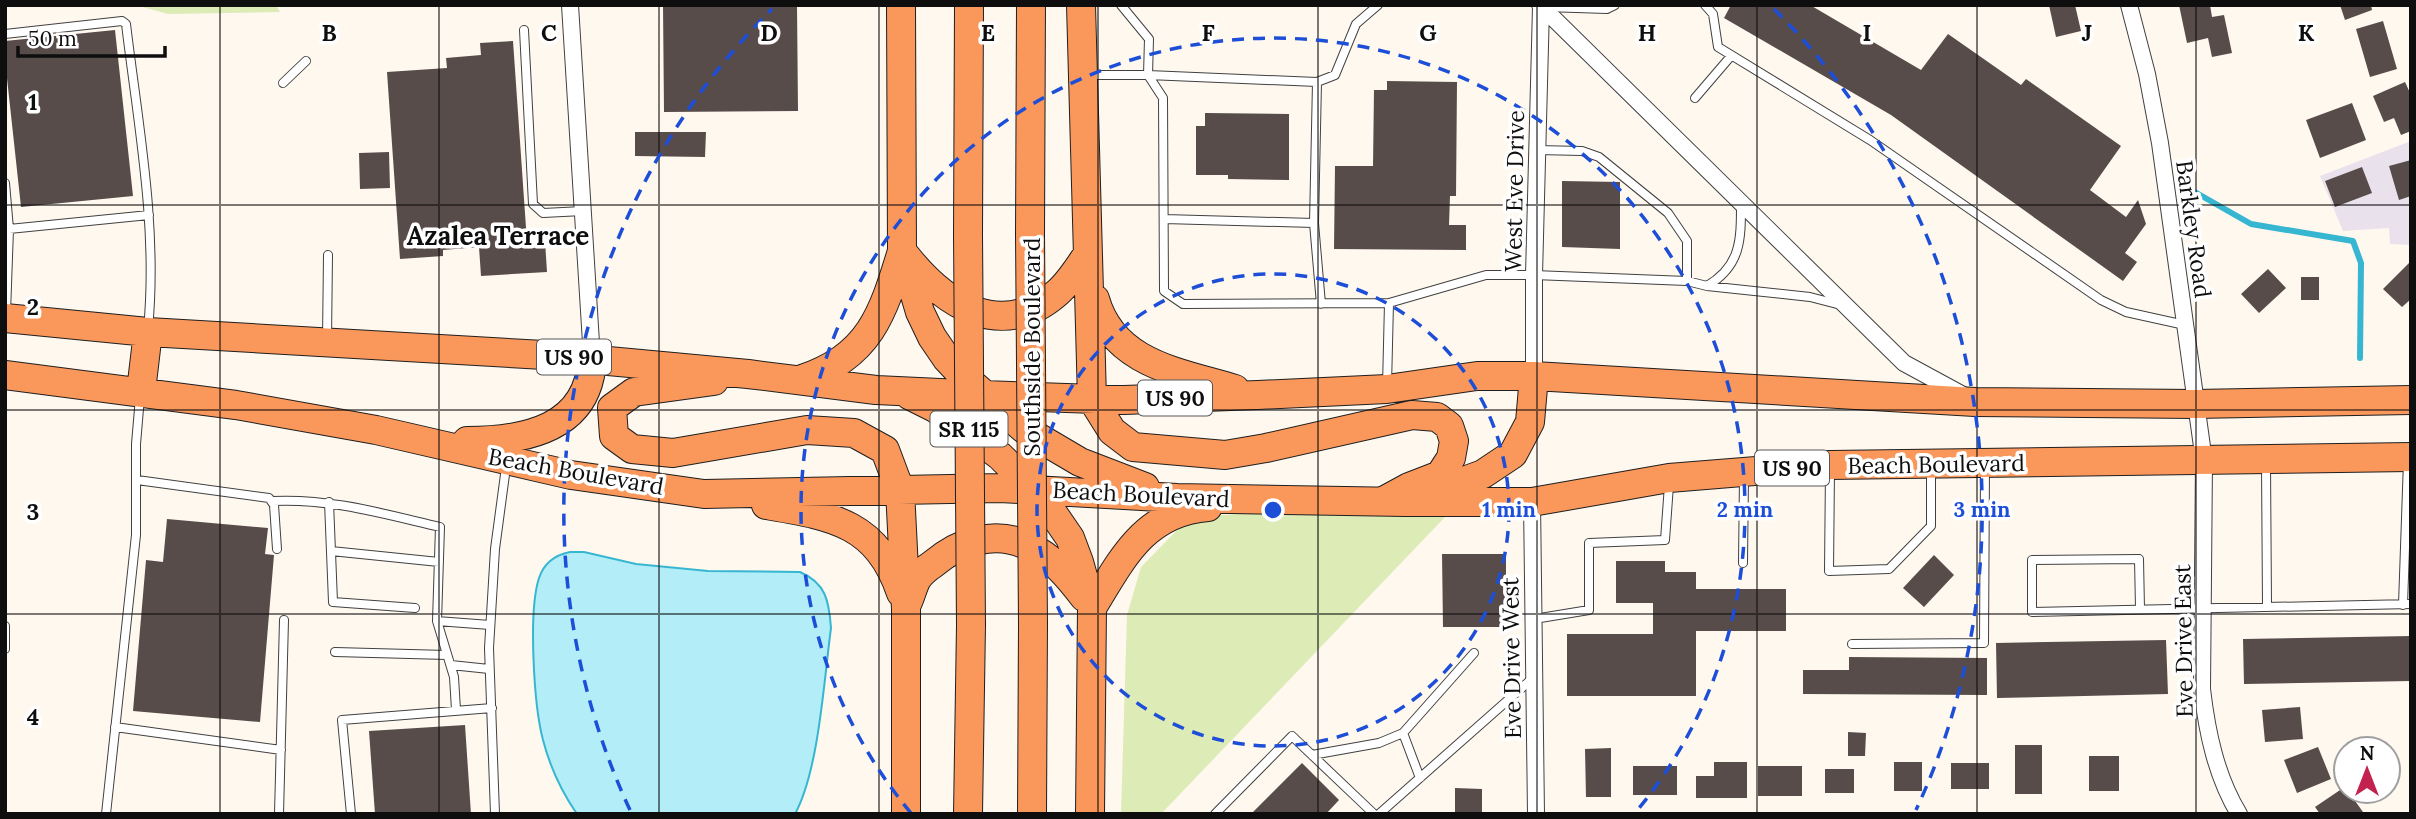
<svg xmlns="http://www.w3.org/2000/svg" width="2416" height="819" font-family="Lora,serif">
<style>
.industrial{fill:#e9e2ed}
.green{fill:#ddebb7}
.water{fill:#b2edf8;stroke:#37b6d1;stroke-width:2}
.lines{fill:none;stroke-linecap:round;stroke-linejoin:round}
.stream{stroke:#37b6d1;stroke-width:6}
.building{fill:#574c4a}
.service-casing{stroke:#414141;stroke-width:10}
.minor-casing{stroke:#414141;stroke-width:18}
.trunk-casing{stroke:#1f1f1f;stroke-width:30}
.service{stroke:#fff;stroke-width:8}
.minor{stroke:#fff;stroke-width:16}
.trunk{stroke:#fa975b;stroke-width:28}
.trunk-bridge-casing{stroke:#1f1f1f;stroke-width:30;stroke-linecap:butt}
.trunk-bridge{stroke:#fa975b;stroke-width:28}
.grid{fill:none;stroke:#0e0e0e;stroke-width:2;stroke-opacity:0.55}
.ring{fill:none;stroke:#1d4ed8;stroke-width:3.5;stroke-dasharray:12 9}
.labels{text-anchor:middle;dominant-baseline:central;stroke-width:7;stroke-linejoin:round;paint-order:stroke}
.shield{fill:#fff;stroke:#565656;stroke-width:2}
.shield-label{font-size:21px;font-weight:bold;fill:#0e0e0e}
.street-label{font-size:23px;fill:#0e0e0e;stroke:#fff}
.quarter-label{font-size:26px;font-weight:bold;fill:#0e0e0e;stroke:#fff}
.grid-label{font-size:23px;text-anchor:middle;font-weight:bold;fill:#0e0e0e;stroke:#fff;stroke-width:7;stroke-linejoin:round;paint-order:stroke}
.centre{fill:#1d4ed8;stroke:#fff;stroke-width:3.5}
.ring-label{font-size:21px;text-anchor:middle;font-weight:bold;fill:#1d4ed8;stroke:#fff;stroke-width:7;stroke-linejoin:round;paint-order:stroke}
</style>
<rect width="100%" height="100%" fill="#fff8ef"/>
<path class="industrial" d="M2411,141V245L2390,244L2389,228L2343,231L2320,176Z"/>
<path class="green" d="M135,5H276L280,12L168,14Z
M1248,513L1447,515L1161,814H1121L1127,615L1141,567L1189,518Z"/>
<path class="water" d="M570,552H584L636,564L708,571L800,572C826,583 829,601 831,628C824,679 819,770 795,814H577C561,791 550,767 543,740C534,706 528,612 539,578C544,563 555,555 570,552Z"/>
<g class="lines">
<path class="stream" d="M2186,187L2251,224L2353,241L2361,263L2360,358"/>
</g>
<path class="building" d="M663,5H797L798,111L664,112Z
M1731,5H1810L1921,70L1948,34L2021,85L2026,79L2121,146L2090,190L2126,217L2138,200L2146,224L2125,253L2137,262L2123,281L1891,115L1724,18Z
M2049,5H2075L2081,31L2056,37Z
M2179,5H2210L2212,17L2224,15L2232,53L2212,57L2208,38L2187,43Z
M2340,5H2371L2372,10L2345,20Z
M2383,21L2397,69L2370,77L2356,29Z
M115,30L133,196L21,207L5,60V41Z
M513,41L527,242L545,241L547,272L481,276L479,247L443,250V256L400,259L387,72L447,68L446,58L481,55L480,43Z
M1387,81L1457,82L1456,196H1450L1449,225H1466V250L1334,249L1335,166H1373L1374,90H1387Z
M2405,82L2411,95V131L2401,135L2394,118L2384,122L2373,96Z
M2352,103L2366,140L2320,158L2306,120Z
M1205,113L1289,114V180L1228,179V175H1196V126H1205Z
M635,132H706L705,157L635,156Z
M389,152L390,188L360,189L359,153Z
M2411,160V196L2399,200L2389,166Z
M2362,167L2372,193L2335,207L2325,181Z
M1562,181L1620,182V249L1562,247Z
M2411,261V299L2402,307L2383,289Z
M2268,269L2286,288L2259,313L2241,294Z
M2301,277H2319V300H2301Z
M167,519L268,528L265,554L274,555L260,722L133,711L146,560L163,562Z
M1442,554H1506V627H1443Z
M1934,555L1954,575L1924,607L1903,588Z
M1616,561H1665V572H1696V589H1786V631H1696V696H1567V634H1653V603H1616Z
M2411,636V681L2244,684L2243,639Z
M2166,640L2168,694L1997,698L1996,643Z
M1849,657L1987,658V695L1803,694V670H1849Z
M2300,707L2303,739L2265,742L2262,710Z
M465,725L471,814H375L369,731Z
M1848,732L1866,733L1865,756H1848Z
M2015,745H2042V794H2015Z
M2318,747L2331,779L2297,793L2284,760Z
M1611,748V797H1586L1585,749Z
M2089,756H2119V791H2089Z
M1714,762H1747V798H1696V776H1714Z
M1894,762H1922V791H1894Z
M1302,763L1339,800L1326,814H1251Z
M1951,763H1989V789H1951Z
M1633,766H1677V795H1633Z
M1758,766H1802V796H1758Z
M1825,769H1854V793H1825Z
M2346,786V791H2348L2363,812L2320,814L2315,807Z
M1455,788L1482,789V814H1455Z"/>
<g class="lines">
<defs>
<path id="service" d="M1121,5L1149,39L1148,75L1163,98L1164,291L1183,304L1389,303L1486,275H1534L1687,281L1707,286L1810,297L1837,304
M1705,5L1713,14L1718,47L1870,140L2101,300L2126,312L2185,325
M1545,7L1607,9L1615,5
M524,30L533,204L543,213L583,211
M5,34L122,21L126,24C138,124 158,227 148,329
M1089,75H1148L1317,82
M283,83L306,61
M1695,98L1731,56
M1537,150L1582,151L1599,157L1668,213L1687,241V281
M5,183L9,229L6,313
M1164,219L1314,223
M9,229L149,215
M1707,286C1741,266 1741,240 1741,204
M1321,304L1314,223L1317,82L1335,75L1356,24L1378,5
M327,339L328,255
M1387,386L1389,303
M2266,463L2267,607
M1830,470L1829,571L1889,569L1931,526V467
M137,480L269,498L274,505L277,549
M272,501C330,498 384,514 440,527L437,621L454,677L456,710
M329,502L333,602L415,608
M331,551L439,562
M1743,563L1744,477
M2403,605L2408,461
M2140,609L2139,559L2032,560V612L2411,604
M1534,619L1589,610V543L1665,540L1669,485
M437,621L490,625
M5,626V649
M1852,644L1984,643L1985,466
M335,652L447,655
M451,665L489,669
M115,727L281,750
M1403,733L1420,778
M1312,755L1379,743L1403,733L1474,653
M106,814L136,535V444L140,397
M279,814L284,620
M351,814L342,720L492,708
M495,814L489,648L495,549L506,467
M1215,814L1292,736L1374,814
M1379,814L1534,677"/>
<path id="minor" d="M570,5L592,359
M1540,5L1904,363L1963,395
M2129,5L2147,74L2160,143L2204,461L2202,689C2207,732 2216,776 2239,814
M1534,376V275L1541,7
M1532,502L1536,814"/>
<path id="trunk" d="M901,5L902,251L920,312L932,337L947,359L962,375L1024,429L1080,462L1145,487
M1081,5L1092,399L1112,431L1133,447L1225,455L1266,448L1412,415L1437,417L1449,426L1454,441L1451,458L1440,475L1409,487L1387,499
M968,234L969,5
M1030,234L1031,5
M906,256C944,304 1001,342 1057,293C1069,283 1078,268 1087,255
M1095,299C1113,364 1179,372 1235,389
M5,318L148,332L544,355L748,374L876,390L983,395L1124,400L1258,395L1387,389L1477,376H1534L1975,402L2195,404L2411,400
M5,375L236,405L376,430L571,475L704,494L1000,488L1177,498L1405,502H1532L1669,478L1830,465L2411,457
M802,379C870,357 883,313 902,251
M714,381L634,392L612,408L614,436L632,449L673,453L807,430L854,433L885,450L900,490L906,609V814
M141,391L148,332
M909,395L935,408L1000,456L1044,500L1070,538L1079,562L1092,608L1090,814
M467,441C524,441 589,429 592,359
M1426,495L1483,474L1513,454L1530,422L1534,376
M766,505C831,516 877,522 901,593
M907,604C911,596 913,586 917,579C921,573 927,568 933,564C959,542 995,529 1028,546C1052,557 1068,576 1084,597
M1092,608C1122,559 1144,512 1208,507
M968,814L971,625
M1032,814L1033,625"/>
</defs>
<use href="#service" class="service-casing"/>
<use href="#minor" class="minor-casing"/>
<use href="#trunk" class="trunk-casing"/>
<use href="#service" class="service"/>
<use href="#minor" class="minor"/>
<use href="#trunk" class="trunk"/>
<defs>
<path id="trunk-bridge" d="M968,234L971,625
M1030,234L1033,625"/>
</defs>
<use href="#trunk-bridge" class="trunk-bridge-casing"/>
<use href="#trunk-bridge" class="trunk-bridge"/>
</g>
<path class="grid" d="M220,5V814M439,5V814M659,5V814M879,5V814M1098,5V814M1318,5V814M1537,5V814M1757,5V814M1977,5V814M2196,5V814M5,205H2411M5,410H2411M5,614H2411"/>
<g class="ring">
<circle cx="1273" cy="510" r="236"/>
<path d="M911 813A472 472 0 1 1 1635 813"/>
<path d="M630 810A709 709 0 0 1 772 9M1774 9A709 709 0 0 1 1916 810"/>
</g>
<g class="labels">
<g class="shield">
<rect x="537" y="339.5" width="74" height="35" rx="5"/>
<rect x="1138" y="380.5" width="74" height="35" rx="5"/>
<rect x="930.5" y="411.5" width="77" height="35" rx="5"/>
<rect x="1755" y="450.5" width="74" height="35" rx="5"/>
</g>
<g class="shield-label">
<text x="574" y="357">US 90</text>
<text x="1175" y="398">US 90</text>
<text x="969" y="429">SR 115</text>
<text x="1792" y="468">US 90</text>
</g>
<g class="street-label">
<text transform="translate(1514 191) rotate(-89)">West Eve Drive</text>
<text transform="translate(2194 229) rotate(82)">Barkley Road</text>
<text transform="translate(1031 347) rotate(-90)">Southside Boulevard</text>
<text transform="translate(1936 464) rotate(-1)">Beach Boulevard</text>
<text transform="translate(576 471) rotate(10)">Beach Boulevard</text>
<text transform="translate(1141 494) rotate(3)">Beach Boulevard</text>
<text transform="translate(2183 641) rotate(-91)">Eve Drive East</text>
<text transform="translate(1511 658) rotate(-91)">Eve Drive West</text>
</g>
<g class="quarter-label">
<text x="498" y="235">Azalea Terrace</text>
</g>
</g>
<g class="grid-label">
<text x="329" y="41">B</text>
<text x="549" y="41">C</text>
<text x="769" y="41">D</text>
<text x="988" y="41">E</text>
<text x="1208" y="41">F</text>
<text x="1428" y="41">G</text>
<text x="1647" y="41">H</text>
<text x="1867" y="41">I</text>
<text x="2087" y="41">J</text>
<text x="2306" y="41">K</text>
<text x="33" y="110">1</text>
<text x="33" y="315">2</text>
<text x="33" y="520">3</text>
<text x="33" y="725">4</text>
</g>
<circle cx="1273" cy="510" r="10" class="centre"/>
<g class="ring-label">
<text x="1509" y="517">1 min</text>
<text x="1745" y="517">2 min</text>
<text x="1982" y="517">3 min</text>
</g>
<rect width="2416" height="819" fill="none" stroke="#0e0e0e" stroke-width="14"/>
<g transform="translate(2367 770)"><circle r="33" fill="#ffffff" stroke="#9f9f9f" stroke-width="2"/>
<path d="M0-5L12 26L0 18L-12 26Z" fill="#c2224d"/>
<text y="-10" font-size="19" font-weight="bold" text-anchor="middle" fill="#0e0e0e">N</text>
</g>
<path d="M18 46v10h147v-10" fill="none" stroke="#0e0e0e" stroke-width="3.5"/>
<text x="28" y="46" font-size="21" fill="#0e0e0e" stroke="#ffffff" stroke-width="5" paint-order="stroke">50 m</text>
</svg>
